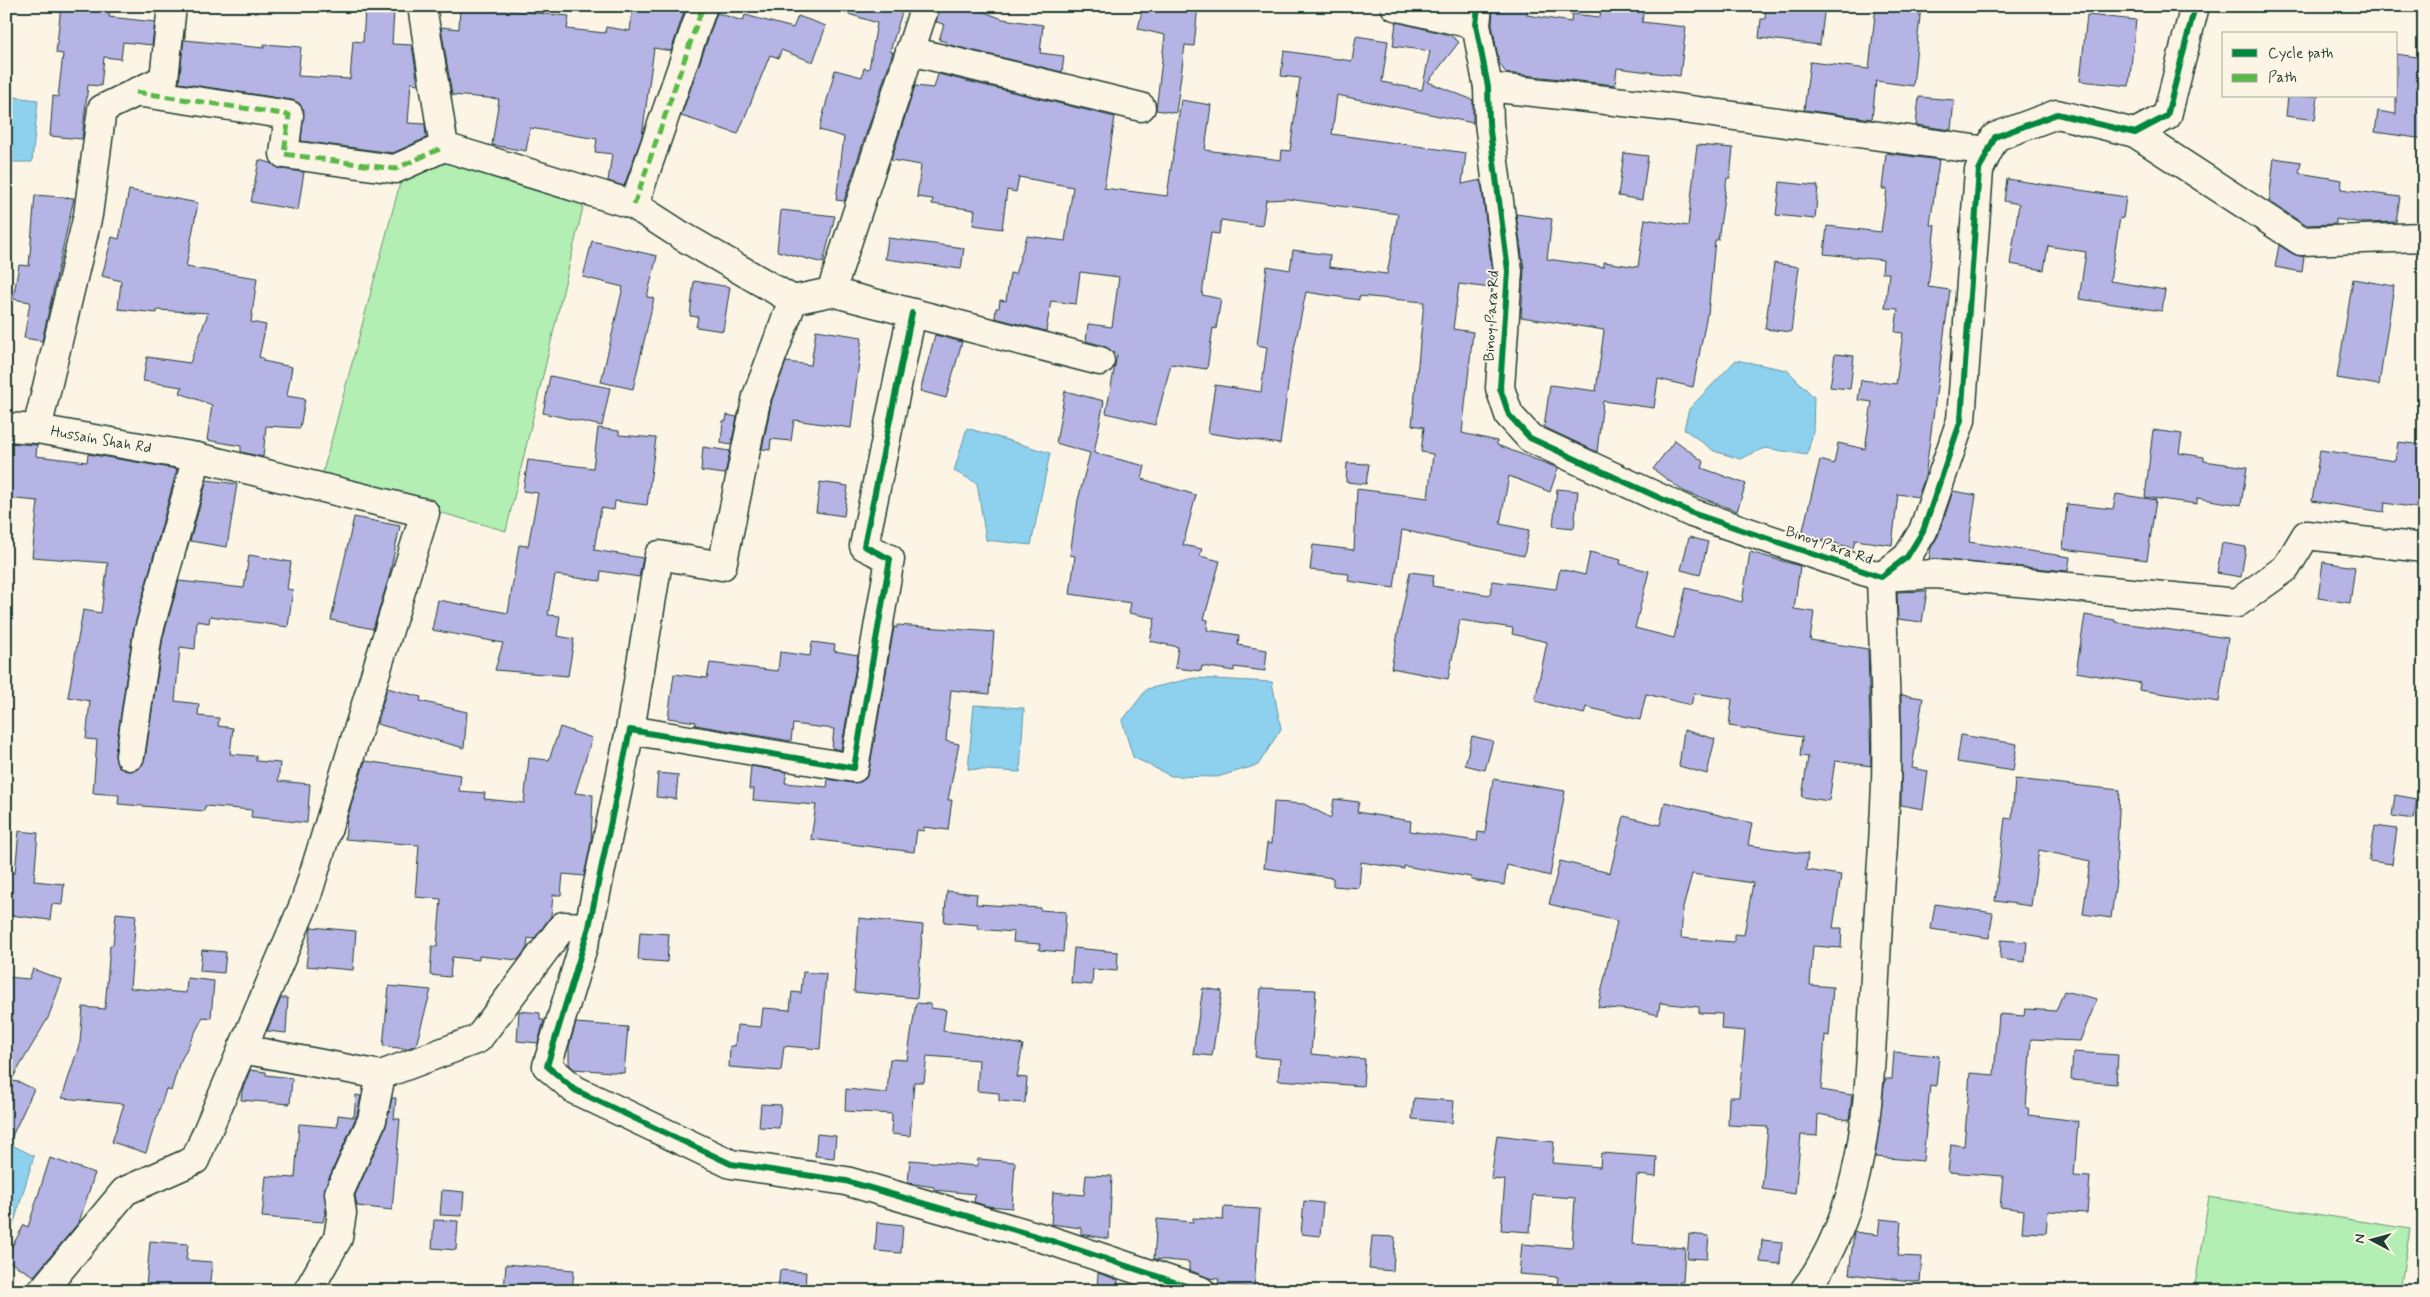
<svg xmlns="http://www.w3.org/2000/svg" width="2430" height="1297" font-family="Mynerve,sans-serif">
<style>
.green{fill:#b3eeb2;stroke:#699673}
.water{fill:#8dd1ef;stroke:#6196a4}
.building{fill:#b5b4e5;stroke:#1f3d34;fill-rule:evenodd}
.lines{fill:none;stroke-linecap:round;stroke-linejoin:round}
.minor-casing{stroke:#1f3d34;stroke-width:31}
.minor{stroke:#fcf5e5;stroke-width:28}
.quiet{stroke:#58b947;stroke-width:5;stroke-dasharray:10 5;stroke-linecap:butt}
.cycleway-casing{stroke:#fcf5e5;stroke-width:9}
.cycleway{stroke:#00873e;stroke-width:6}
.labels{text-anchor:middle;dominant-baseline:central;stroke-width:4;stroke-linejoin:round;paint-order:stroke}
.street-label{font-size:15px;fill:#1f3d34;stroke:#fcf5e5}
</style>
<rect width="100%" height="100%" fill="#fcf5e5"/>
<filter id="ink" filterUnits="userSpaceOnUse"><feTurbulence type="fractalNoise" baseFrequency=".02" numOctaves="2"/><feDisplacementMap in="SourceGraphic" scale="10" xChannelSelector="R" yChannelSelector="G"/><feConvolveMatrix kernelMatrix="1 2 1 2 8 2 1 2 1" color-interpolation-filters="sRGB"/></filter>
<g filter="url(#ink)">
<path class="green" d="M439,160L585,199L506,531L321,479L400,183Z
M2209,1197L2410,1229L2400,1291H2194Z"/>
<path class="water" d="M6,96L38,100L32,162H6Z
M1736,360L1787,370L1814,397L1813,432L1807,455L1765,448L1740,459L1714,451L1684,429L1689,409Z
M967,428L1050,453L1031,545L986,540L977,483L954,471Z
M1194,678L1272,682L1281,729L1258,765L1217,777L1171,776L1133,757L1122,721L1147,689Z
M974,705L1024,708L1020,772L968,769Z
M6,1142L34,1156L13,1226L6,1236Z"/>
<path class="building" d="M61,6H110L109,17L155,22L152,45L123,42L121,59L104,57L101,86L88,85L82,139L50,136L53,96L58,97L63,54L56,53Z
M460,6L569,16L567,29L605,33L606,27L630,31L633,6L682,11L683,6H686L671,51L654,48L642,136L624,186L608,181L612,154L595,152L597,139L530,128L526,151L492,145L499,99L452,95L441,27L459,29Z
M839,6H908L907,11L903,9L890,51L893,52L844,201L836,200L844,137L819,130L835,70L862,77L864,68L869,69L877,23L839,11Z
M940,6H968L1003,19L1043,25L1040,53L1064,56L1062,72L946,44L947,42L939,40L944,24L936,22Z
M1143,6H1198L1194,46L1185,45L1176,113L1156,110L1165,35L1138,29Z
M1493,6H1528L1527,15L1571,22L1572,14L1600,17L1601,6H1644L1642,22L1686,27L1680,76L1617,68L1615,85L1506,73L1499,63L1492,24Z
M1766,6H1825L1820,45L1759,38L1761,19H1765Z
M1876,6H1921L1913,86L1876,81L1872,119L1804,110L1810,62L1869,69Z
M365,9L394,11L392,44L412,45L418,84L411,83L408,123L425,124L426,138L393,153L301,141L304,110L299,103L292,100L179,83L185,29V40L264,48V44L301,47L298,76L350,79L353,41L363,42Z
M717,13L743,21L745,15L793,28L798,16L826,26L813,62L781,50L779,58L770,55L738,134L681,116Z
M2087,15L2136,20L2129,86L2080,81Z
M1396,22L1450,35L1459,42L1428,82L1473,100V123L1337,95L1332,134L1466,153L1462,184L1481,180L1492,271L1491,288L1459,284L1453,329L1473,332L1462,433L1497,441V445L1558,468L1550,492L1509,476L1500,524L1529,530L1524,556L1402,530L1394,588L1348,581L1349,574L1310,570L1313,545L1354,550L1357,489L1428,498L1433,454L1421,452L1424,427L1412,425L1424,302L1359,296V300L1306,292L1291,364L1280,444L1208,433L1215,385L1261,392L1267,347L1257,345L1267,266L1290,270L1293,250L1330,255L1329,267L1387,274L1398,214L1288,199L1266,200L1262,226L1221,220L1219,234L1211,233L1202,295L1221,299L1216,329L1213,328L1207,369L1171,364L1155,425L1106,413L1117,355L1104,346L1086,341L1088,324L1112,327L1119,277L1080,272L1076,304L1051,301L1046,331L995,318L996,308H999L1000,300L1006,301L1010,273L1015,274L1027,236L1065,241L1073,187L1019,177L1016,192L1007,190L1002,229L973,225L975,210L932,204L933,199L917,197L921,165L891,160L915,86L934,88L938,74L1115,117L1104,188L1167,196L1181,100L1211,105L1205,150L1281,160L1282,150L1290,151L1300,78L1281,76L1284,51L1352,61L1356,36L1388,41L1382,82L1422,90L1430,51L1393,46Z
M2396,54L2424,58V139L2375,132L2378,111L2396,114Z
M2288,96H2318L2315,120L2286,116Z
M1919,97L1954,100L1951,130L1916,125Z
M1697,145L1733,148L1730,178H1727L1718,240H1715L1708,314H1707L1693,387L1658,379L1654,408L1603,401L1597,452L1544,427L1550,385L1596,391L1604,330L1521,317L1524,269L1516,214L1552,219L1547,259L1604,267V262L1638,267L1645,219L1688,226Z
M1624,153L1648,156L1642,200L1618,196Z
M1886,153L1939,160L1930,225H1935L1928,287L1950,290L1925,477L1918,497L1898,494L1892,545L1855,540L1853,548L1802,534L1820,460L1834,464L1838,443L1865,449L1872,402L1858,400L1861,380L1896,384L1903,333L1895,332L1898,309L1885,308L1889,273H1882L1883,260L1824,254L1827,226L1881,232L1887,189H1882Z
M2274,158L2301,162L2299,173L2342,180L2341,189L2400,197L2396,222L2364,223L2336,219V224L2305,225L2269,201Z
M259,160L271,163L281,169L304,172L298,210L251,202Z
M2007,179L2126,197L2123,219L2120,218L2110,281L2165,290L2162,311L2079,299L2086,252L2048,246L2044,270L2010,264L2019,204L2004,201Z
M1780,182L1818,186L1815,219L1776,215Z
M129,190L198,203L186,267L257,278L251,322L266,325L259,357L263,358V361L292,367L287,396L305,399L300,428L266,426L263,457L241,452V446L207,440L212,405L180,393L182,387L143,381L147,357L190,363L208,313L157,310V313L118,309L121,281L102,276L112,237L119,239Z
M35,195L74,198L42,341L24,338L30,302L13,299L19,265L29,266Z
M781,210L835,216L823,263L777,251Z
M888,238L964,248L961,269L885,259Z
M592,241L657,256L647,297L654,298L633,389L601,382L623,287L583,277Z
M2279,245L2293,254L2304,257L2302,272L2275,267Z
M1774,263L1799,267L1791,332L1765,329Z
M2353,279L2394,286L2379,385L2337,378Z
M694,281L730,287L723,331L696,327L698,317L690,316Z
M816,330L862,337L851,428L794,420L791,441L771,439L770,450L762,449L772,400L786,362L811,365Z
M935,335L962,342L946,398L920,391Z
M1835,354L1854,356L1850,389L1830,387Z
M550,376L610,388L602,426L543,413Z
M1065,391L1104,401L1094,453L1145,466L1142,479L1196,495L1183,545L1202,549L1200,556L1220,561L1204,619L1208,620L1207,630L1239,635L1238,645L1267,650L1265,671L1234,667V671L1202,666L1201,671L1175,668L1178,647L1150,641L1155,618L1129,613L1131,603L1070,594L1075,556L1070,555L1078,500L1090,453L1056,443Z
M727,415L737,417L731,445L721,443L723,421H726Z
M598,428L619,431V435L656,438L647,505L615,501L614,510L601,508L594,550L643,558L639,577L601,571L600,581L555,575L548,615L560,616L557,636L574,639L568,676L495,670L503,643L432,630L438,600L508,613L519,545L528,546L538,493L523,491L528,460L593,468Z
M2153,430L2182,434L2179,453L2204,457V461L2247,467L2241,505L2197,498V504L2145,497Z
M1675,440L1704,462L1702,468L1746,484L1737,511L1683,491L1653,469Z
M2398,442L2424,445V509L2385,503L2384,512L2312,501L2320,450L2395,461Z
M6,443L37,445L36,456L87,462L88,454L177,469L133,632L115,754L116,762L120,768L127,771L136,770L142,765L145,758L163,637L179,581L244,588L249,555L291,562L287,589L293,590L288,627L210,616L209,623L197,621L195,649L180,647L175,701L199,704L198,716L219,718L218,726L233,728L230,754L256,756V761L280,763L278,781L310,784L307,823L251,817L252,810L205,806L204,811L118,804L119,795L93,793L97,740L86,739L90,701L68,697L83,610L101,613L108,563L32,557L38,501L6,498Z
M703,447L730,451L725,474L701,471Z
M1347,463L1369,464L1366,484L1346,482Z
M207,480L237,484L227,547L190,541Z
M820,482L848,486L844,516L816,512Z
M1557,489L1578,491L1574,528L1553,526Z
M1953,491L1976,495L1969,542L2070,557L2068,571L1929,559L1931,548L1938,536Z
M2116,494L2156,500L2147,560L2063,549L2067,504L2113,509Z
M354,517L400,526L389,577L373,629L331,620Z
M1689,537L1708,542L1700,575L1681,570Z
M2222,543L2246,547L2241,577L2217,573Z
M1590,552L1621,560L1620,564L1649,571L1635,628L1674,638L1686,588L1742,602L1750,552L1800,566L1794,609L1814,612L1810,640L1868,649L1871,766L1835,761L1829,801L1802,797L1808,757L1800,756L1802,737L1729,726L1732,699L1694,693L1691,705L1646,694L1640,720L1586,707L1584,714L1535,701L1547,642L1512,634L1513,628L1460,620L1448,679L1391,668L1410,572L1434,575L1432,586L1490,595L1492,581L1556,589L1560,569L1585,575Z
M2323,562L2355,567L2350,603L2318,598Z
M1927,591L1922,622L1898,619L1897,592Z
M2085,615L2115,620V622L2228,638L2219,702L2139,690L2140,683L2076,672Z
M897,625L994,632L989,694L951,690L946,741L959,744L948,800H952L948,830L924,827V831L917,830L914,852L811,839L816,805L753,800L754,789H749L751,766L787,772L785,783L827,787L828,779L852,783L860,782L866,778L869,771L894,627L897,628Z
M812,642L835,645L834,651L858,655L841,750L832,748L834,729L793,724L791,741L695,725L696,722L668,718L674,674L707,678L710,663L778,671L780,652L810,656Z
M387,688L421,697L420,701L467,712L464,748L377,724Z
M1901,695L1923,698L1912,768L1928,771L1923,809L1901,805Z
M560,727L592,738L575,793L593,795L591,842L584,876L563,874L561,895H553L551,916L534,939L528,938L527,948L518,960L479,956V960L452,957L450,977L430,975L432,946L437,947L441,899L415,897L419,845L345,839L347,819L365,761L461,775L459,791L485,793L484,799L524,803L529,758L549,760Z
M1684,730L1715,739L1707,774L1679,766Z
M1961,735L2017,744L2013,771L1957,762Z
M1472,736L1493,741L1485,770L1465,765Z
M658,773L678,775L676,799L656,797Z
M1493,779L1565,791L1550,876L1507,865L1504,885L1471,880V877L1404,866V869L1361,862L1359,888L1333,886V878L1264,868L1267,843L1271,844L1274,802L1304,804L1331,818L1334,799L1359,802L1357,812L1411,821L1410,831L1477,841L1478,832L1485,833Z
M2015,779L2120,790L2116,873H2117L2111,918L2083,914L2090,861L2039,850L2031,906L1995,901L2005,818L2012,819Z
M2395,795L2417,799L2414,819L2392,816Z
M1665,802L1752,823L1748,845L1808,854L1806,870L1841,875L1833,928H1842L1841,948L1813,946L1810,985L1833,987L1829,1036L1825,1035L1821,1090L1852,1095L1849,1120L1818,1114L1817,1136L1801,1135L1795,1194L1762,1189L1768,1127L1728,1125L1729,1097H1739L1745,1031L1721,1029L1722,1014L1699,1013V1007L1660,1003L1658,1015L1641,1011L1598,1007L1617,921L1549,904L1560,861L1610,873L1624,816L1660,825ZM1692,874L1753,883L1744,935L1734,934V942L1681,938L1683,908Z
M2375,826L2397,829L2392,864L2369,861Z
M19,831L38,833L34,881L64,884L62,905L52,904L50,920L10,915L11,903H6L7,872L15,873Z
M947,891L977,894L976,904L1040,908V910L1066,912L1063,952L1039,950L1040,944L1013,942L1014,932L977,929L978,925L944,922Z
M1935,904L1993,913L1989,938L1931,929Z
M116,913L136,915L130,988L186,993L187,978L214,981L211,1018L203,1017L179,1064L171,1091L166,1089L146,1153L112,1142L124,1104L62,1098L80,1042L83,1007L105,1009L110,945H113Z
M859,918L923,925L917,998L854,992Z
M311,927L356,931L353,970L306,966Z
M640,932L669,934L667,962L638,960Z
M2001,940L2027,942L2025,962L2000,959Z
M1074,948L1118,952L1117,971L1093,969L1092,985L1071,983Z
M202,950L226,952L224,973L200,971Z
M33,969L62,980L48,1018L11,1081L19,1082L34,1089L6,1149V977L29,979Z
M803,972L826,974L820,1049L784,1046L781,1071L729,1067L730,1046H735L737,1025L761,1027L763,1008L790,1010L792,992L801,993Z
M389,986L431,990L416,1045L406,1049L383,1046Z
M1203,988L1222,991L1212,1056L1193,1054Z
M1261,988L1316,990L1311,1054L1365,1059L1363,1086L1278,1080L1280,1059L1255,1057Z
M2064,991L2097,999L2080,1041L2031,1039L2026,1108H2029L2028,1115L2078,1121L2074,1176L2090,1177L2087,1213L2048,1211L2046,1233L2022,1232L2024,1210L2000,1207L2003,1176L1948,1172L1951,1144L1964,1146L1970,1073L1994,1075L1999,1014L2024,1016L2025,1009L2056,1011Z
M281,998H288L286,1033L267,1031Z
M916,1003L931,1004V1008L946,1010L943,1031L968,1034L1023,1045L1017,1077L1027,1078L1025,1103L999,1101V1093L977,1091L979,1060L927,1056L924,1082H914L910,1136L891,1134L892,1114L845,1111L846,1089L887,1093L890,1059L907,1060Z
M519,1011L540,1013V1020H544L538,1043L517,1041Z
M576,1023L628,1027L624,1073L574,1069L569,1064V1046Z
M1894,1052L1939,1056L1936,1086L1930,1085L1923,1161L1875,1157L1885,1079H1892Z
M2073,1052L2118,1055L2116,1084L2071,1080Z
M250,1070L266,1072V1075L292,1078L290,1104L241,1100L242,1091Z
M356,1095L361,1096L357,1115L325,1187L326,1210L323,1222L262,1217L266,1176L295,1178L299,1124L337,1127L338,1115L354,1117Z
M392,1098H396L394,1119H400L392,1210L357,1206L355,1195L386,1126Z
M1414,1098L1454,1101L1452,1123L1412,1119Z
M761,1104L781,1105L779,1128L759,1127Z
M817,1134L836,1136L834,1158L815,1156Z
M1497,1135L1554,1142L1552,1163L1600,1167L1601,1153L1657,1157L1656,1177L1637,1175L1632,1244L1685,1248L1683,1282H1679L1678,1291H1607V1288L1557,1285L1558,1277L1519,1274L1522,1244L1572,1248L1575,1198L1533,1195L1530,1232L1501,1230L1505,1180L1491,1179Z
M50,1158L95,1173L79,1222L34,1276L6,1260V1257L24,1225L28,1227Z
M978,1159L1015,1162L1012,1208L987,1206L974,1202L975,1194L934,1190V1187L908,1183L910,1160L977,1166Z
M1086,1175L1112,1176L1109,1239L1081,1234V1228L1051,1224L1053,1192L1084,1195Z
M442,1190L464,1192L462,1216L440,1215Z
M1304,1201L1323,1203L1320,1236L1301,1234Z
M1224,1207L1260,1209L1254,1287L1218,1285L1219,1279L1209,1278L1189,1270V1262L1154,1259L1157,1219L1193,1222V1218L1223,1220Z
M1880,1219L1901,1221L1898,1256L1922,1257L1920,1282L1849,1274L1854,1232L1878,1235Z
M434,1220L458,1221L456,1250L432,1248Z
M877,1222L903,1225L901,1253L875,1251Z
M1689,1234L1709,1236L1707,1259L1687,1258Z
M1372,1236L1395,1237L1393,1271L1369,1269Z
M1762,1240L1782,1242L1780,1264L1760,1262Z
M150,1241L188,1244L186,1260L212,1262L209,1291L146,1286Z
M506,1264L574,1270L572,1291H504Z
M780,1270L806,1272L805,1291H778Z
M1098,1273L1118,1280L1117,1291H1097Z"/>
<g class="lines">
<defs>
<g id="minor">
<path d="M422,6L444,147L634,205L682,236L793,300"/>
<path d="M1395,6L1476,25"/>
<path d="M1478,6L1476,25L1488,87L1489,123L1508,271L1500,388L1509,415L1530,438L1692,513L1881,577L1907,557L1923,531L1961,420L1979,170L1995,137L2057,114L2135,133L2167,116L2195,6"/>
<path d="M910,51L1141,107"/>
<path d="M1488,87L1669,107L1988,151"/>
<path d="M136,92L289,115L284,154L395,169L444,147"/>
<path d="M2135,133L2301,241L2424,237"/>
<path d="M634,205L703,6"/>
<path d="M831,292L1100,361"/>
<path d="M912,313L864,546L890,559L854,768L630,730L589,927L547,1066L575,1090L731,1164L846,1181L1049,1240L1201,1291"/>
<path id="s1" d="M6,427L37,429L197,457L425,513L305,902L195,1160L125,1191L42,1291"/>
<path d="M37,429L88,215L102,109L164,79L172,6"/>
<path d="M630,730L659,555L722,566L757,396L793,300L831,292L925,6"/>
<path d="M130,756L148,634L197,457"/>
<path d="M242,1049L381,1075"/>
<path d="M308,1291L338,1238L342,1213L339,1193L372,1120L381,1075L478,1039L563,926L589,927"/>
<path d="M1804,1291C1874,1200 1869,1068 1876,959C1879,900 1884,841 1886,782C1888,714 1883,645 1881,577L1935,574L2237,603L2286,568L2306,535L2424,548"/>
</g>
</defs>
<use href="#minor" class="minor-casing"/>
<use href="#minor" class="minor"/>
<path class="quiet" d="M136,92L289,115L284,154L395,169L444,147
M634,205L703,6"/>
<defs>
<path id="cycleway" d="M1478,6L1476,25L1488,87L1489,123L1508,271L1500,388L1509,415L1530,438L1692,513L1881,577L1907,557L1923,531L1961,420L1979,170L1995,137L2057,114L2135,133L2167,116L2195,6
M912,313L864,546L890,559L854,768L630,730L589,927L547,1066L575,1090L731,1164L846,1181L1049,1240L1201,1291"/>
</defs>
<use href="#cycleway" class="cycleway-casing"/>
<use href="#cycleway" class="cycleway"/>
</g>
</g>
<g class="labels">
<g class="street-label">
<text transform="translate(1492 316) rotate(-87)">Binoy Para Rd</text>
<text stroke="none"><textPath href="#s1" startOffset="96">Hussain Shah Rd</textPath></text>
<text transform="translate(1829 546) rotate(19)">Binoy Para Rd</text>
</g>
</g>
<rect width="2430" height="1297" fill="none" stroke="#fcf5e5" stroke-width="25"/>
<rect x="12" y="12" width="2405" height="1272" fill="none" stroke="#1f3d34" stroke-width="2" filter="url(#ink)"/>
<rect x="2222" y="32" width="175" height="65" fill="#fcf5e5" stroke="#a4ab9e"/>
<rect x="2232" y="49" width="25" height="8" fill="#00873e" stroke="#a4ab9e"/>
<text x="2268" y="58" font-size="15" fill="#1f3d34">Cycle path</text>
<rect x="2232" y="74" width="25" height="8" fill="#58b947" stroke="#a4ab9e"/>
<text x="2268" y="82" font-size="15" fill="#1f3d34">Path</text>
<g transform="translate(2372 1240) rotate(276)" stroke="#fcf5e5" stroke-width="4" paint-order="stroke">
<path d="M0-4L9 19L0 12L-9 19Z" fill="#1f3d34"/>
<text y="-8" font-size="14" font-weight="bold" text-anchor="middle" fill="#1f3d34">N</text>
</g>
</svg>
